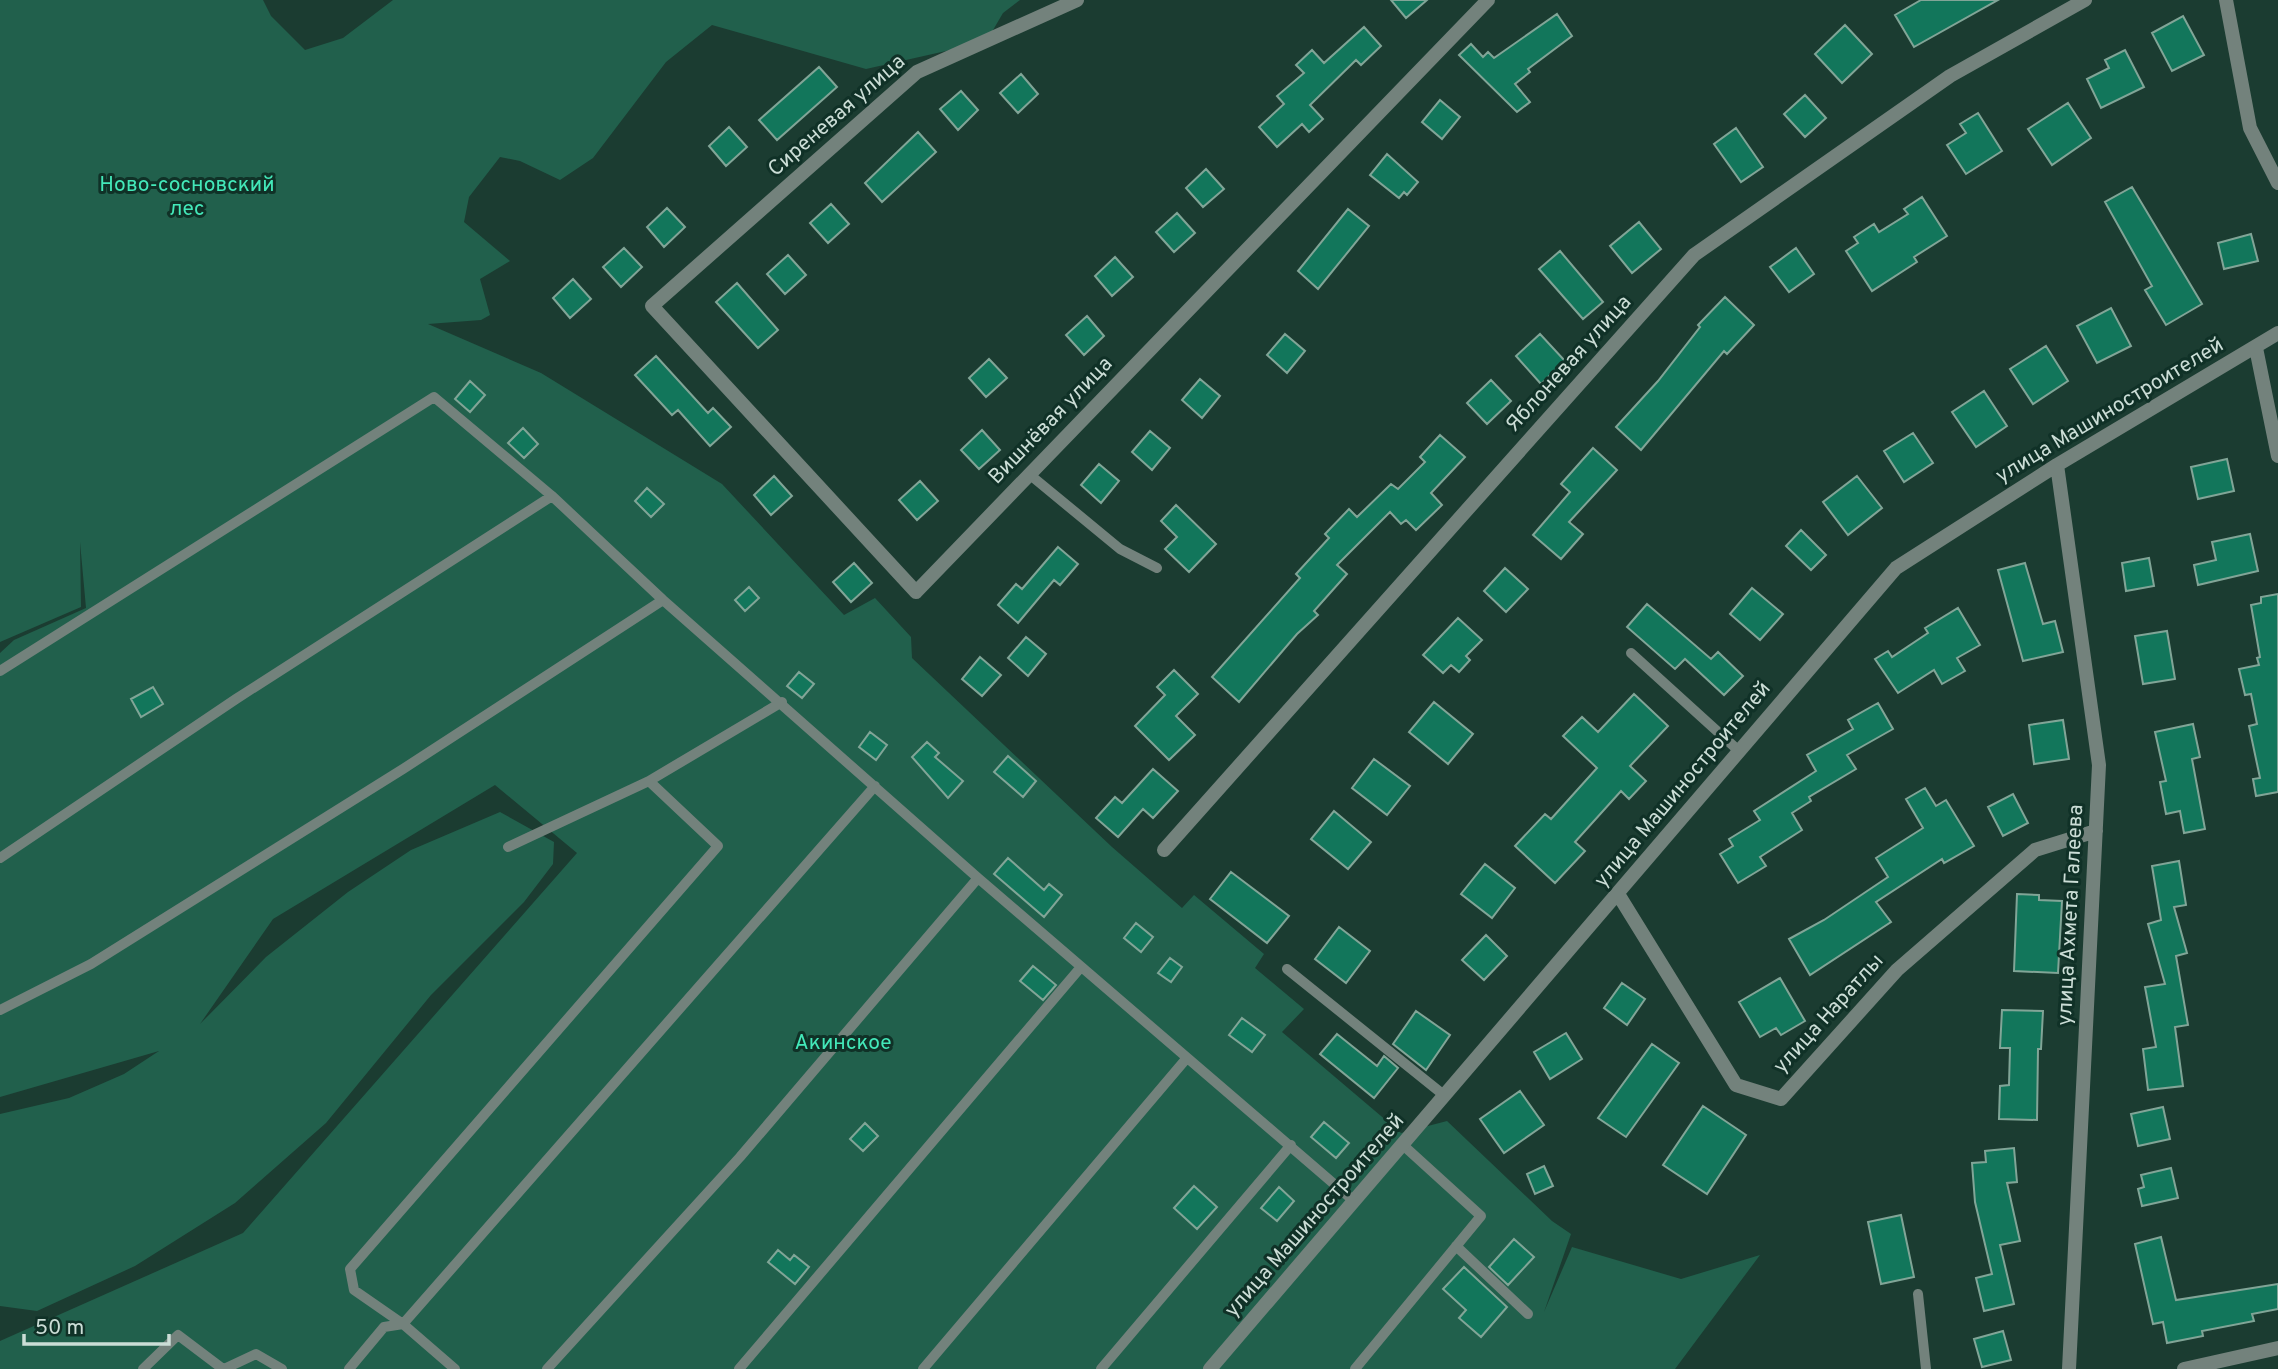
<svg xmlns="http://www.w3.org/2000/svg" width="2278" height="1369" font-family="Overpass,sans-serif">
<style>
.green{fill:#21604c}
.building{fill:#12765b;stroke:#81a597;stroke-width:2}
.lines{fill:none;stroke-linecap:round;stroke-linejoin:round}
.service{stroke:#73827c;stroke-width:10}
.minor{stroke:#73827c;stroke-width:14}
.labels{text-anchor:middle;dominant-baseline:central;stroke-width:6;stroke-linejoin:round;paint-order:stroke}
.street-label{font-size:21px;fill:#cbddd6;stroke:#103127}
.park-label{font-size:21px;fill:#43e8b9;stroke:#103127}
</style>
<rect width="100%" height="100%" fill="#1b3c31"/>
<path class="green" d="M0,0H263L271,16L305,50L343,38L393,0H1020L1003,13L986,42L866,69L712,25L666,62L593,158L560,180L520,161L500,157L469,197L464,222L510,261L480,279L490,315L481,320L428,324L541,373L722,484L844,615L875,598L911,637L912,658L1112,847L1182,908L1194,895L1264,954L1255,968L1304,1009L1282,1032L1401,1133L1447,1121L1552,1221L1571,1234L1544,1312L1572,1247L1681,1279L1760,1255L1675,1369H0V1341L243,1233L577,853L495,785L273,919L200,1024L266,957L348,892L411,850L500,812L554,842L553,864L524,902L431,995L326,1123L235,1203L135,1266L37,1311L0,1306V1114L69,1098L124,1074L159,1051L0,1097V653L14,640L86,608L80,542L81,607L0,642Z"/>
<path class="building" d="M1391,0H1427L1406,18Z
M1921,0H1998L1914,47L1895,15Z
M1557,14L1572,36L1528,69L1530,72L1515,84L1530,102L1517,112L1459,55L1471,44L1483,57L1488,52L1494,58Z
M2183,16L2204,55L2172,71L2152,33Z
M1845,25L1872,54L1842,83L1815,54Z
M1364,27L1381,46L1361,65L1356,60L1310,105L1323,119L1309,132L1302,124L1277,147L1259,127L1284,104L1277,96L1304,73L1296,65L1312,50L1324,63Z
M2125,50L2144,87L2101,108L2087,79L2109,68L2105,60Z
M819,67L837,87L777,140L759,120Z
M1021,74L1038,94L1018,113L1000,93Z
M961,91L978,110L958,130L940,109Z
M1805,95L1826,118L1805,137L1784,114Z
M1440,100L1460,117L1442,139L1422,122Z
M2068,103L2091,138L2052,165L2028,129Z
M1978,113L2002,151L1966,174L1947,145L1966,133L1960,124Z
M729,127L747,147L726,166L709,146Z
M1736,128L1763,167L1741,182L1714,144Z
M918,132L936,152L882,202L865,183Z
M1387,154L1418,182L1407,195L1404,192L1399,198L1370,175Z
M1206,169L1224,189L1203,207L1186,188Z
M2132,187L2202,304L2166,325L2145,290L2152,286L2105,202Z
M1922,197L1947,236L1914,257L1917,262L1872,291L1846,251L1858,243L1854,237L1874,224L1879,232L1908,214L1904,209Z
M831,204L849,224L828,243L810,223Z
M667,208L685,227L664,247L647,227Z
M1348,209L1369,226L1318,289L1298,271Z
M1177,213L1195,233L1174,252L1156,232Z
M1639,222L1661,249L1632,273L1610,246Z
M2251,234L2258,261L2224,269L2218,243Z
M624,248L642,267L621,287L603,267Z
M1796,248L1814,274L1789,292L1770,267Z
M1560,251L1603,302L1583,319L1539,269Z
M788,255L806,275L785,294L767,274Z
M1115,257L1133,277L1112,296L1095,276Z
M573,279L591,299L570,318L553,298Z
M737,283L778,330L758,348L716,302Z
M1725,297L1754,325L1727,354L1724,351L1641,450L1616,427L1658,381L1700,327L1698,325Z
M2111,308L2131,346L2097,363L2077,326Z
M1087,316L1104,336L1084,355L1066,335Z
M1285,334L1305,351L1287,373L1267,355Z
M1540,334L1565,361L1541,384L1516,356Z
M2046,346L2068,381L2033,404L2010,369Z
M656,356L708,413L713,408L731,427L710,446L678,410L672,415L635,375Z
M989,359L1007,378L986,397L969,378Z
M1200,379L1220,396L1202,418L1182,400Z
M1491,380L1511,401L1487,424L1467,403Z
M470,381L485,395L470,412L455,399Z
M1984,391L2007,426L1976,447L1952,412Z
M523,428L538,444L524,458L508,443Z
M982,430L1000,450L979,469L961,450Z
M1150,431L1170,448L1152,470L1132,452Z
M1913,433L1933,463L1904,482L1884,451Z
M1440,435L1465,457L1431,493L1442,505L1416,530L1406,520L1401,524L1390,512L1337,565L1347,574L1314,611L1318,615L1297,634L1239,702L1212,677L1300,578L1296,574L1329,538L1325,534L1349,509L1357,517L1391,484L1398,489L1425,462L1420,457Z
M1593,448L1617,470L1569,522L1583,534L1561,559L1533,535L1570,492L1561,484Z
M2227,459L2234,491L2198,499L2191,467Z
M1099,464L1119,481L1101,503L1081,485Z
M774,476L792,496L771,515L754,495Z
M1857,476L1882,508L1848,535L1823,502Z
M920,481L938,501L917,520L899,500Z
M647,488L664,504L651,517L635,501Z
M1176,505L1216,544L1189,572L1165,549L1177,537L1161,521Z
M1801,530L1826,555L1811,570L1786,546Z
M2250,534L2258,571L2198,585L2194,565L2216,560L2212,542Z
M1058,547L1078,564L1060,585L1054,580L1018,623L998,605L1016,584L1022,589Z
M2149,558L2154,586L2126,591L2122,563Z
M854,563L872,583L851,602L833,582Z
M2025,563L2043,624L2055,621L2063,652L2023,661L1998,570Z
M1505,568L1528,589L1506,612L1484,591Z
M749,587L759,598L745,611L735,600Z
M1752,588L1783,614L1760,640L1730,614Z
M2278,594V792L2256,796L2253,779L2260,778L2249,726L2257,724L2251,694L2245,695L2239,669L2259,665L2257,658L2260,657L2251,605L2261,603V597Z
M1647,604L1711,659L1718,652L1743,676L1724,695L1685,659L1675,669L1627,627Z
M1958,608L1980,645L1957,658L1965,671L1942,684L1934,670L1898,693L1875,659L1888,651L1892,657L1928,633L1925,628Z
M1458,618L1482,640L1466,656L1470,660L1459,672L1451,665L1443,673L1423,655Z
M2167,631L2175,679L2143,684L2135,636Z
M1026,637L1046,654L1028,676L1008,658Z
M980,657L1001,675L982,696L962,679Z
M1174,670L1198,694L1176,716L1195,735L1169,760L1135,726L1165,695L1157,687Z
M799,672L814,684L802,698L787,686Z
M153,687L163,704L141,717L131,699Z
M1634,694L1668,726L1630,766L1646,781L1629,799L1621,791L1575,842L1585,851L1555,883L1515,846L1545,814L1551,819L1597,768L1563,736L1582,717L1598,732Z
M1434,702L1473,734L1448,764L1409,732Z
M1878,703L1893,729L1847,755L1856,769L1809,797L1811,801L1792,813L1802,830L1760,857L1766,866L1738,883L1720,854L1733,846L1729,839L1760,820L1754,811L1816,771L1807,755L1853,729L1848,720Z
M2063,720L2069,759L2034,764L2029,725Z
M2193,724L2200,757L2192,759L2205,829L2184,833L2180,811L2166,814L2160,782L2166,781L2155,732Z
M870,732L887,745L876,760L859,747Z
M927,742L939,753L935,757L963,781L948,798L912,757Z
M1008,756L1036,781L1023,797L994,772Z
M1374,759L1410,786L1387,815L1352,788Z
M1153,769L1178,791L1153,818L1143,809L1118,837L1096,818L1115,797L1122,803Z
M1925,788L1936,806L1946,800L1974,846L1944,863L1942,859L1876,902L1891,922L1810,975L1789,939L1824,920L1888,877L1876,858L1923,828L1906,799Z
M2013,794L2028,823L2003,836L1988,807Z
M1334,811L1371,842L1348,869L1311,839Z
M1008,858L1044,890L1049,884L1062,895L1044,917L994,874Z
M2179,861L2186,905L2174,907L2187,953L2176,956L2188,1025L2175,1027L2183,1086L2148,1090L2143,1049L2156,1047L2145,987L2165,984L2148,924L2161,920L2152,866Z
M1485,864L1515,888L1492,918L1461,894Z
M1231,872L1289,916L1267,943L1210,899Z
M2017,894L2039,895V900L2062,901L2058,973L2014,971Z
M1136,923L1153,937L1141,952L1124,938Z
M1339,927L1370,951L1346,983L1315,959Z
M1486,935L1507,956L1484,980L1462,960Z
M1170,958L1182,967L1171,982L1158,973Z
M1033,966L1056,985L1043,1000L1020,981Z
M1780,978L1805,1021L1781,1035L1776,1028L1760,1037L1739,1002Z
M1622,983L1645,999L1627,1025L1604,1008Z
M2002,1010L2043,1011L2041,1049H2038L2037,1120L1999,1119L2000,1086L2009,1085L2010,1048H2000Z
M1416,1011L1450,1035L1426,1070L1393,1044Z
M1242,1018L1265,1035L1252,1052L1229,1035Z
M1566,1033L1582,1059L1550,1079L1534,1052Z
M1337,1034L1377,1066L1384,1056L1398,1068L1374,1098L1320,1054Z
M1652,1044L1679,1063L1626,1137L1598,1118Z
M1520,1091L1544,1125L1504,1153L1480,1119Z
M1703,1106L1746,1135L1707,1194L1663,1165Z
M2163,1107L2170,1139L2138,1146L2131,1114Z
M1324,1122L1349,1143L1336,1158L1311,1137Z
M865,1123L878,1136L863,1151L850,1139Z
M2014,1148L2017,1182L2007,1183L2020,1241L2000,1245L2014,1304L1984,1311L1976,1278L1992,1274L1975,1202L1972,1163L1986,1162L1985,1151Z
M1544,1166L1553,1186L1535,1194L1527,1174Z
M2171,1168L2178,1198L2142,1206L2138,1189L2144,1187L2141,1175Z
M1194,1186L1217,1207L1197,1229L1174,1208Z
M1279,1187L1294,1201L1277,1221L1261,1208Z
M1901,1215L1914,1277L1881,1284L1868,1222Z
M2161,1237L2176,1300L2278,1284V1309L2252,1314L2254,1321L2202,1331L2203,1336L2167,1343L2163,1322L2153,1324L2135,1244Z
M1514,1239L1534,1257L1508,1285L1489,1267Z
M778,1250L790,1260L794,1255L809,1267L795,1284L768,1262Z
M1464,1267L1507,1307L1481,1337L1459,1318L1466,1310L1443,1289Z
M2003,1331L2011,1360L1982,1367L1974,1339Z"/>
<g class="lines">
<path class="service" d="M1029,474L1120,549L1157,568
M1631,653L1739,751
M0,671L434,397L552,496L663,600L978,878L1355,1202
M508,847L649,781L782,702
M0,858L236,699L552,496
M1287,969L1445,1096
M0,1010L91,964L403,769L663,600
M1456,1246L1528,1314
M1918,1294L1926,1369
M143,1369L178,1335L223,1369
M224,1369L256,1354L282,1369
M349,1369L384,1327L403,1324L875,786
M455,1369L403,1324L354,1290L350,1269L718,846L649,781
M547,1369L740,1157L978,878
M739,1369L1081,967
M923,1369L1186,1059
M1101,1369L1291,1145
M1355,1369L1481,1216L1404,1146"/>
<path class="minor" d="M1077,0L917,72L652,306L916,592L1488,0
M2226,0L2250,128L2278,183
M2256,348L2278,456
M2057,465L2099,765L2069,1369
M1164,850L1694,255L1950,76L2085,0
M1618,894L1736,1085L1781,1099L1897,970L2035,850L2096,831
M1210,1369L1896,568L2057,465L2278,333
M2184,1369L2278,1348"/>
</g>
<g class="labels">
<g class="street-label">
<text transform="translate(837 116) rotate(-41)">Сиреневая улица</text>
<text transform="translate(1569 364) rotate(-48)">Яблоневая улица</text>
<text transform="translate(2110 411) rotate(-31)">улица Машиностроителей</text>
<text transform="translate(1051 421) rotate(-46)">Вишнёвая улица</text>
<text transform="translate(1683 785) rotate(-50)">улица Машиностроителей</text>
<text transform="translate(2071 915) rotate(-87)">улица Ахмета Галеева</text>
<text transform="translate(1829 1014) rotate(-48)">улица Наратлы</text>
<text transform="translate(1315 1216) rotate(-49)">улица Машиностроителей</text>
</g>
<g class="park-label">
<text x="187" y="185">Ново-сосновский<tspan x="187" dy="24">лес</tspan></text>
<text x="843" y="1043">Акинское</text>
</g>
</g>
<path d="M24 1334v10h145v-10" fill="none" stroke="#cbddd6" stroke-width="3.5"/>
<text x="35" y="1334" font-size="21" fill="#cbddd6" stroke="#103127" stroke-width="5" paint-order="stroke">50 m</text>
</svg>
